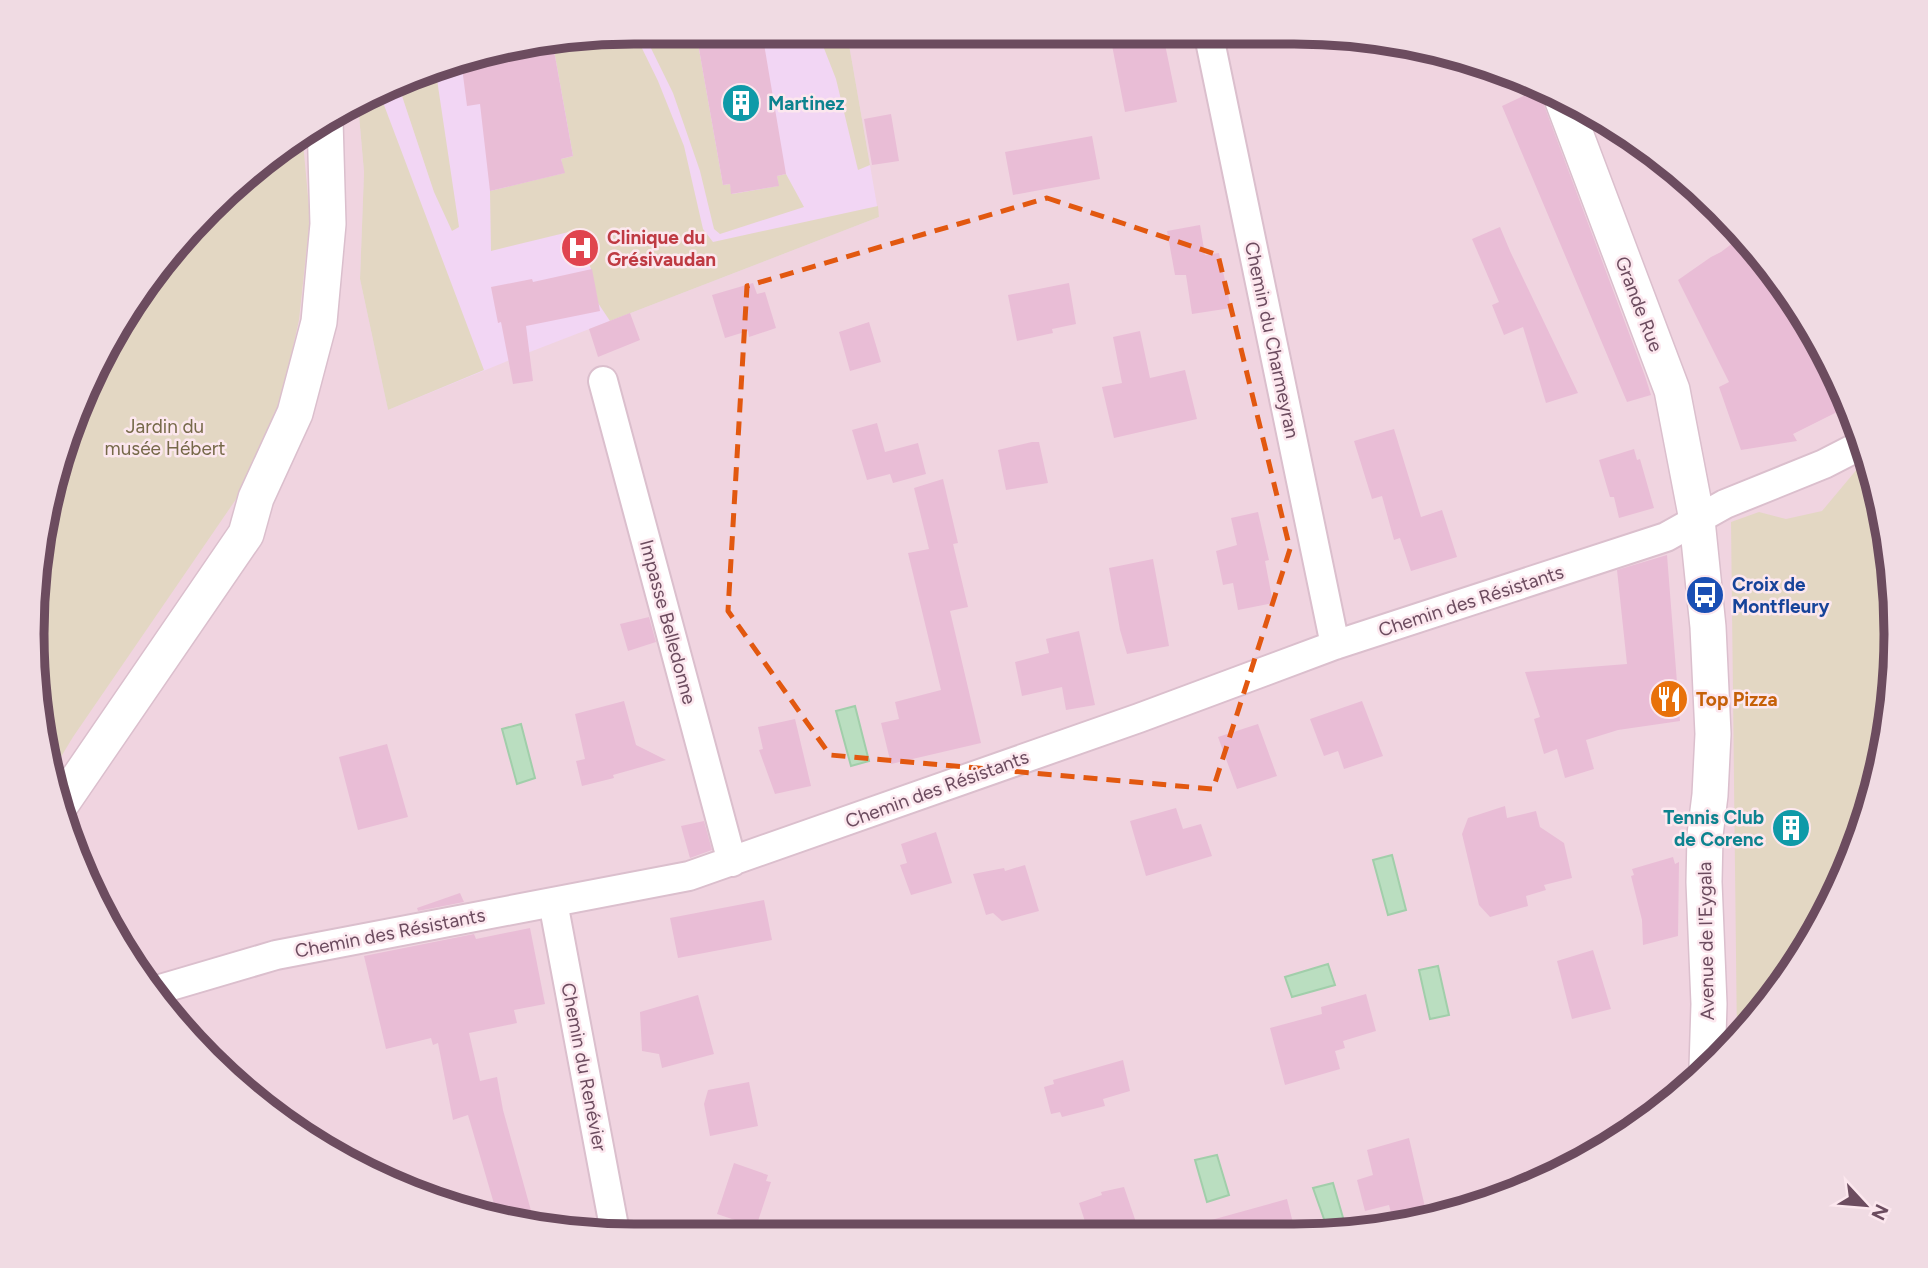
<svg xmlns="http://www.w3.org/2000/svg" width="1928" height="1268" font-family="Figtree,sans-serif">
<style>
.residential{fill:#f0d4e0}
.medical{fill:#f2d6f4}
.green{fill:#e3d7c3}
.water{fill:#badec0;stroke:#a1ceaa;stroke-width:2}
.building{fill:#e9bdd6}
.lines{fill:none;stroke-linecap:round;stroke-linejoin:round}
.minor-casing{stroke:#dbbfcd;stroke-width:32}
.tertiary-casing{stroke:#dbbfcd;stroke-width:38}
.minor{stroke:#fff;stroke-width:28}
.tertiary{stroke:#fff;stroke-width:35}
.marked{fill:none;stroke:#e25810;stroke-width:5;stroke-dasharray:14 9;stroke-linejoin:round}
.labels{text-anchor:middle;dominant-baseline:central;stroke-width:5;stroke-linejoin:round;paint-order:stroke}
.culture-label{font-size:19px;font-weight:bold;fill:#0d838f;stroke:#fce7ee;text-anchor:start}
.health-label{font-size:19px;font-weight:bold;fill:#be3a42;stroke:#fce7ee;text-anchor:start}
.street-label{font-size:19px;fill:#6c4c5f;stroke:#fce7ee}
.park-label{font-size:19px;fill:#766949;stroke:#fce7ee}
.transit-label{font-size:19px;font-weight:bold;fill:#164399;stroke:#fce7ee;text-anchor:start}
.food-label{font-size:19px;font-weight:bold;fill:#c56008;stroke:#fce7ee;text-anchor:start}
.rim{fill:none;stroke:#6c4c5f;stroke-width:9}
</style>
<rect width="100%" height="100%" fill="#f8e2ea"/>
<path class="residential" d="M634,32L1373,37L1560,93L1692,181L1772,268L1835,368L1876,478L1895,595L1891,713L1864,828L1816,936L1747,1032L1660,1112L1560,1175L1450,1216L1333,1235L555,1231L368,1175L236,1087L112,936L52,790L33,594L77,404L156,267L299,133L441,63Z"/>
<path class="medical" d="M634,32L847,33L879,217L522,355L388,410L360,279L364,172L358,104L441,63Z"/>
<path class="green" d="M634,32L658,81L684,146L703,229L713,242L878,206L879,217L610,321L598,303L591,269L577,230L491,251L490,191L564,173L561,159L573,156L553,45Z
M643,32H696L723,185L730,184L732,194L778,186L777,176L786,174L804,207L720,234L714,229L700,171L673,93Z
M818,33H847L870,165L858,170L836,79Z
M435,66L459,227L452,231L434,192L398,84Z
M367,100L384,105L484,370L388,410L360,279L364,172L358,104Z
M302,132L310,218L299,320L279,410L243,489L73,737L50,775L33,594L77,404L156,267Z
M1869,460L1876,478L1895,595L1891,713L1872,797L1864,828L1816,936L1747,1032L1737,1041L1731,522L1759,512L1786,519L1822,511L1858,468Z"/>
<path class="water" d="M855,706L869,761L851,766L836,711Z
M521,724L535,778L517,784L502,729Z
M1392,855L1406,910L1388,915L1373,860Z
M1328,964L1335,985L1292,997L1285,977Z
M1438,966L1449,1015L1430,1019L1419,970Z
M1217,1155L1229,1195L1207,1202L1195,1160Z
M1333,1183L1346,1228L1329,1233L1313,1188Z"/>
<path class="building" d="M696,32H762L786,174L777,176L779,186L731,194L730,184L723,185Z
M1110,35H1163L1177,102L1125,112Z
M553,45L573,156L561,159L565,173L490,191L480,104L467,106L461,60Z
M1538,89L1645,376L1651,395L1627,402L1502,106Z
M891,114L899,161L872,165L864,119Z
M1092,136L1100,179L1013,195L1005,152Z
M1200,225L1205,255L1219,253L1231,308L1192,314L1186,275H1175L1167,231Z
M1500,227L1510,251L1578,393L1546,403L1523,327L1504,335L1492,305L1499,302L1472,239Z
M1742,236L1772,268L1835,369L1849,406L1793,434L1797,441L1741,450L1719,387L1729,382L1678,280L1711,257L1721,252Z
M592,269L600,311L526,326L533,381L513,384L501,322L498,323L491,287L532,279L533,282Z
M753,283L757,294L765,292L776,328L749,337L748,331L725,338L712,295Z
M1069,283L1076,324L1052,329L1053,333L1017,341L1008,295Z
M630,313L640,340L598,357L589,329Z
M869,322L881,362L850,371L839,332Z
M1140,331L1150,378L1185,370L1197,419L1114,438L1102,387L1122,383L1113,337Z
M877,423L885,452L918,443L926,474L893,483L890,474L867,480L852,430Z
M1394,429L1421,517L1442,510L1457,557L1411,571L1400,538L1394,540L1382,496L1372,499L1354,441Z
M1032,442H1039L1048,483L1006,490L998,450Z
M1634,449L1637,460L1640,459L1654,508L1619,518L1614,497H1610L1599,460Z
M943,479L958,543L953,544L968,607L950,611L981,743L891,764L881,723L899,719L895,702L941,690L908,553L929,549L914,488Z
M1258,512L1269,560L1265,561L1273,603L1238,610L1233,583L1223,585L1216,551L1237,545L1231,518Z
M1667,555L1680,721L1618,730L1586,740L1594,769L1565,778L1557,749L1544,754L1534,719L1540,717L1525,672L1627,664L1617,570Z
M1153,559L1169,646L1127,654L1120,630L1109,568Z
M649,617L656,642L628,651L620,624Z
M1079,631L1095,705L1066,710L1062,687L1022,696L1015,662L1049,653L1046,639Z
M624,701L636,745L666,760L613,775L614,778L582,786L576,761L585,759L575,714Z
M1362,701L1383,756L1344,769L1338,751L1324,756L1310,719Z
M795,719L811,786L775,794L759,750L763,749L758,727Z
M1258,724L1277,776L1237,789L1218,737Z
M387,744L408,817L358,830L339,757Z
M1505,806L1507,818L1536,811L1540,827L1564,843L1572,878L1544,885L1546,890L1526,896L1528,906L1490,917L1479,905L1462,834L1468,818Z
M1176,808L1183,829L1201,824L1212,856L1146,876L1130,821Z
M704,821L712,850L690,858L681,826Z
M936,832L952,883L911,895L900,865L907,863L901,844Z
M1673,857L1675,864L1679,862L1678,936L1643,945L1642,920L1631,876L1634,875L1632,869Z
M1025,865L1039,911L1002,921L993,913L986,915L973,874L1004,868L1005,871Z
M460,893L464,902L418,911L417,908Z
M764,900L772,940L678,958L670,918Z
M530,928L545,1004L514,1010L517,1023L469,1033L480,1081L497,1077L503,1110L535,1225L497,1214L468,1115L453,1120L438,1043L433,1045L431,1038L386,1049L364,956L474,934L476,939Z
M1593,950L1611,1009L1572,1019L1557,961Z
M1366,994L1376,1031L1343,1041L1345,1048L1335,1051L1340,1069L1285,1085L1270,1028L1322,1014L1321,1007Z
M698,995L714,1054L662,1068L659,1054L642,1051L640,1012Z
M1123,1060L1130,1091L1103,1099L1105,1106L1062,1117L1060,1112L1051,1114L1044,1087L1054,1084L1053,1080Z
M749,1082L758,1126L710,1136L704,1104L708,1090Z
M1409,1138L1428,1220L1394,1225L1389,1205L1365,1211L1357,1180L1373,1175L1367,1150Z
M734,1163L768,1175L766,1181L771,1182L756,1227L717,1214Z
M1124,1187L1140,1234H1089L1079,1203L1102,1195L1101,1192Z
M1287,1199L1296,1235L1187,1234L1186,1227Z"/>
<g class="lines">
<defs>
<path id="minor" d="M1209,36L1335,645
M603,381L732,862
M553,902L615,1232
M157,990L276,955L689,876L1139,718L1335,645L1666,537L1725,504L1824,464L1863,444"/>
<path id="tertiary" d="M1560,93L1672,390L1697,520L1708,627L1713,734L1710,795L1705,835L1704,882L1709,1004L1707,1068
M59,807L246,534L256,498L295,413L319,322L328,224L325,120"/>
</defs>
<use href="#minor" class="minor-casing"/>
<use href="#tertiary" class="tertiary-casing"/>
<use href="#minor" class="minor"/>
<use href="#tertiary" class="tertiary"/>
</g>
<path class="marked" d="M1047,198L1218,255L1290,549L1213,789L830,755L728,611L747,286Z"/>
<defs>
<symbol id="building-disc" viewBox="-11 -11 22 22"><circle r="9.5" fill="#0f9aa8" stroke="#fce7ee"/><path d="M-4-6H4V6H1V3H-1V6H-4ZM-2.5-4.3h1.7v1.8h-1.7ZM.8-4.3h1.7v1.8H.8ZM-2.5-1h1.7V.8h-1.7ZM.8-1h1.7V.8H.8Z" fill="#fff"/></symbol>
<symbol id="hospital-disc" viewBox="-11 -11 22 22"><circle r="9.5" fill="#e0444e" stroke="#fce7ee"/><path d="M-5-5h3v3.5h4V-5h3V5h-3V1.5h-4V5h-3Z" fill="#fff"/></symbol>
<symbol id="bus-disc" viewBox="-11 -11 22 22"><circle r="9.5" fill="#1a4fb4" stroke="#fce7ee"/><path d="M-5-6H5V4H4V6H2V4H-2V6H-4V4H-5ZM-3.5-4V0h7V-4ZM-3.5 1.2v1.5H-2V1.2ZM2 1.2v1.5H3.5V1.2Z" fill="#fff"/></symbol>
<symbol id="restaurant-disc" viewBox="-11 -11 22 22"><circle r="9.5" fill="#e8710a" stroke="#fce7ee"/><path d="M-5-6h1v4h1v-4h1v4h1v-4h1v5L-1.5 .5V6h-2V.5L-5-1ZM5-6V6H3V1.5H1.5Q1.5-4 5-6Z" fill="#fff"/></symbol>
</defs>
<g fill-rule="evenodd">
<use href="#building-disc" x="719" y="81" width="44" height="44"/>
<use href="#hospital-disc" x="558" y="226" width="44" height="44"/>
<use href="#bus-disc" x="1683" y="573" width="44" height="44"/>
<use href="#restaurant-disc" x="1647" y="677" width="44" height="44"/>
<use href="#building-disc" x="1769" y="806" width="44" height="44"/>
</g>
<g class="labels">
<g class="culture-label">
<text x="768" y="103">Martinez</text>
<text x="1764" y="817" text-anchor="end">Tennis Club<tspan x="1764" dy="22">de Corenc</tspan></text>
</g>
<g class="health-label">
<text x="607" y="237">Clinique du<tspan x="607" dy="22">Grésivaudan</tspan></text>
</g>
<g class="street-label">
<text transform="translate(1639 304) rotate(69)">Grande Rue</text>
<text transform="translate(1272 340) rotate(78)">Chemin du Charmeyran</text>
<text transform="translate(1471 601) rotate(-18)">Chemin des Résistants</text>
<text transform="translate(668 622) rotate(75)">Impasse Belledonne</text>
<text transform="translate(937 789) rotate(-20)">Chemin des Résistants</text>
<text transform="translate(390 933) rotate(-11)">Chemin des Résistants</text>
<text transform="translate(1706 941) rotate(-91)">Avenue de l'Eygala</text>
<text transform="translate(584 1067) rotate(79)">Chemin du Renévier</text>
</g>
<g class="park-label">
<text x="165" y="426">Jardin du<tspan x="165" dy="22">musée Hébert</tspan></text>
</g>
<g class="transit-label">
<text x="1732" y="584">Croix de<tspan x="1732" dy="22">Montfleury</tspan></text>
</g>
<g class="food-label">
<text x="1696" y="699">Top Pizza</text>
</g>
</g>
<path d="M0 0H1928V1268H0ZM634 44H1294A590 590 0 0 1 1884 634V634A590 590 0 0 1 1294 1224H634A590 590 0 0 1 44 634V634A590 590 0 0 1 634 44Z" fill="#f0dbe3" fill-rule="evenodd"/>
<path class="rim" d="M634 44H1294A590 590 0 0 1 1884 634V634A590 590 0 0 1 1294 1224H634A590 590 0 0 1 44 634V634A590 590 0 0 1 634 44Z"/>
<g transform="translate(1865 1205) rotate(116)" stroke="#fce7ee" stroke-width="5" paint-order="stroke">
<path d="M0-5L12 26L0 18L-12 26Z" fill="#6c4c5f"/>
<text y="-10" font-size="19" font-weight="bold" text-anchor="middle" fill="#6c4c5f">N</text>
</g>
</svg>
